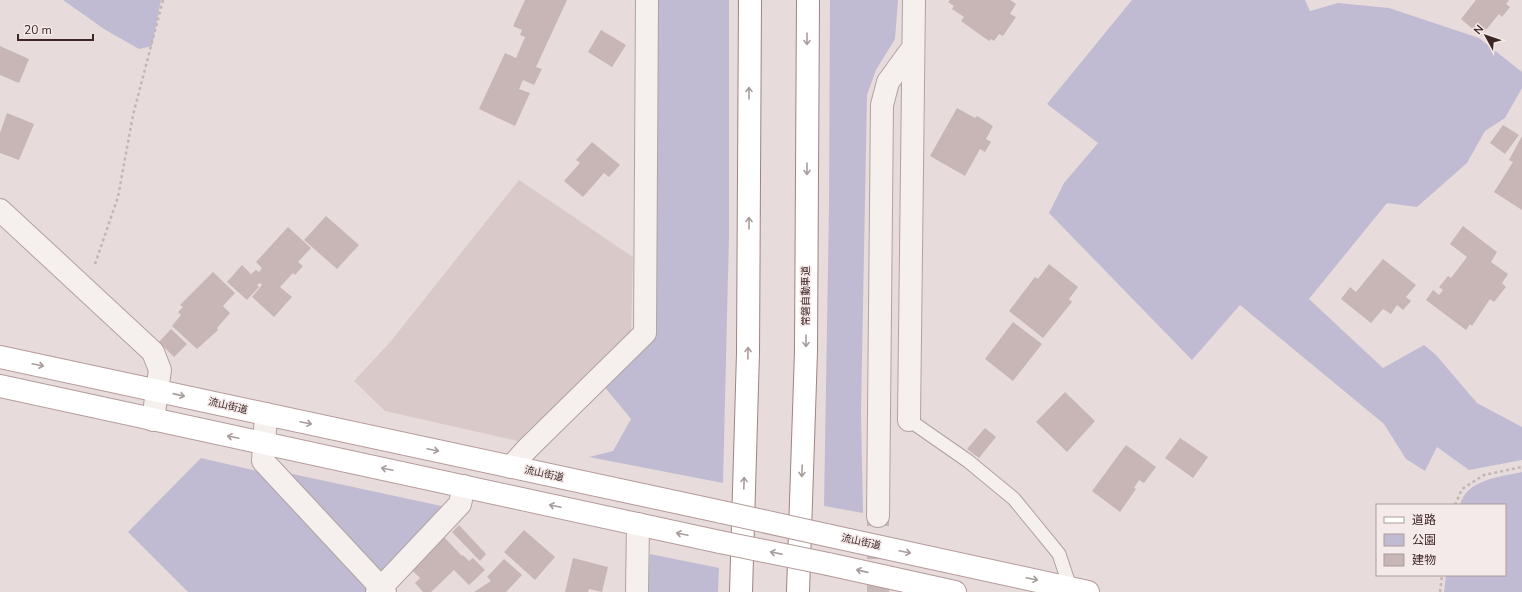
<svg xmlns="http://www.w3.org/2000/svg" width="1522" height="592" font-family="'Nunito Sans','Noto Sans JP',sans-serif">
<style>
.built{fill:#d9cac9}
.green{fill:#c0bbd2}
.building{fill:#c7b6b5}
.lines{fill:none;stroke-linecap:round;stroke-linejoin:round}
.minor-tunnel{stroke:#c5b8b6;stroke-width:22;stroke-dasharray:22 11;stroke-linecap:butt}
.service-casing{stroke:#b1a2a0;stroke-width:15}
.minor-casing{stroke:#b1a2a0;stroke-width:24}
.primary-casing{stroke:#b49a99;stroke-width:24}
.motorway-casing{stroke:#9f8381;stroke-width:24}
.path{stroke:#c2b7b5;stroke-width:2.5;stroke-dasharray:3 3;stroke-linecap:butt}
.service{stroke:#f5efee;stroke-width:13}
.minor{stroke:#f5efee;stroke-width:22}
.primary{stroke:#fff;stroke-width:22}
.motorway{stroke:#fff;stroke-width:22}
.primary-bridge-casing{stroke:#b49a99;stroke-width:24;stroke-linecap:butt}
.primary-bridge{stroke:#fff;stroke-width:22}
.oneway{stroke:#a89d9c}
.labels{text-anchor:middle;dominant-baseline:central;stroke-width:3;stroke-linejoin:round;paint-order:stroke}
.street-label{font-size:10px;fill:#3e2624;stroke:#f5eaea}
</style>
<rect width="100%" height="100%" fill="#e7dcdb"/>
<path class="built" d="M519,180L633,257L631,335L522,442L385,411L354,381L391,341Z"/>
<path class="green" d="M63,0H161L152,46L139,49L104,29Z
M657,0H729V235L723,483L589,457L613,451L631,419L603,385L652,338Z
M830,0H898L895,39L876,70L867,95L861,413L863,513L824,506L829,206Z
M1132,0H1305L1310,11L1338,3L1389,8L1479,38L1522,72V88L1505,118L1485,131L1467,163L1417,207L1387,203L1309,299L1383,368L1424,345L1436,355L1477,403L1522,427V460L1469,470L1437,447L1425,471L1406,459L1384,424L1240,305L1192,360L1049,213L1064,183L1098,143L1047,104Z
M201,458L257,471L369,589L366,592H188L128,532Z
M1522,472V592H1444L1446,575H1505V505H1460C1467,479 1500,477 1522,472Z
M288,473L446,507L381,576Z
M650,554L719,568L718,592H648Z"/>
<path class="building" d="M525,0H567L536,67L542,69L534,85L523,80L519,89L530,93L515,126L479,109L505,53L516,58L525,37L520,35L522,30L513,26Z
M950,0H1010L1016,4L1010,14L1016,17L1003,36L999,34L994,41L991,39L989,41L961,21L964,17L952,9L954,6L948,2Z
M1476,0H1509L1506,4L1510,7L1502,17L1499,14L1481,36L1461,19Z
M601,30L626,45L612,67L588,52Z
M0,46L29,59L19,83L0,75Z
M957,108L975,118L977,116L993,126L986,139L991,142L985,152L980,149L965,176L930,156Z
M7,113L34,124L19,160L0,153V133Z
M1503,125L1519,135L1505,154L1490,143Z
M1522,136V210L1494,192L1513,162L1509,160Z
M592,142L620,165L609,177L604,173L583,197L564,181L580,163L576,160Z
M326,216L359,245L337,269L304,240Z
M1463,226L1497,252L1491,262L1508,274L1502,283L1506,287L1494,302L1490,299L1472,326L1470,324L1466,330L1426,300L1433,290L1439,295L1443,290L1439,287L1448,276L1451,278L1467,257L1450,244Z
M288,227L311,248L298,262L303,266L295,275L293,273L280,287L292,297L274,317L252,297L262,285L260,283L257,285L259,287L247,300L227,282L242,265L251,274L256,270L259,272L262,268L256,262Z
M1383,259L1416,285L1406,297L1411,301L1403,310L1397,305L1391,314L1383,309L1371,323L1341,299L1350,287L1356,292Z
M1049,264L1078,287L1069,299L1072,302L1043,338L1009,311L1035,277L1038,279Z
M213,272L235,293L223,306L230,313L217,328L218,330L197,349L172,326L181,315L178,312L183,307L180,305Z
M1013,322L1042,344L1013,381L985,359Z
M171,329L187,344L174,357L159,342Z
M1065,392L1095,421L1067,452L1036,422Z
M985,428L996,437L979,458L967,449Z
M1180,438L1208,457L1193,478L1165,458Z
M1126,445L1156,467L1144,483L1139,480L1134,488L1136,489L1120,512L1092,491Z
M459,525L486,554L480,561L452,532Z
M524,530L555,557L535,580L504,552Z
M444,537L462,556L463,555L469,561L473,558L485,570L469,585L454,570L431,592H423L415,583L420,578L410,568Z
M573,558L608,567L602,592L589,589L588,592H565Z
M504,559L522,575L506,592H474L491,581L487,577Z"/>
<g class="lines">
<path class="minor-tunnel" d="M878,592V516"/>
<defs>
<path id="service" d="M909,420L968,461L1014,499L1059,554L1070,587"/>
<path id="minor" d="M0,210L153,352L160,370L153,420
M266,414L263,461L385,592
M909,420L914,0
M511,467L527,449L645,333L647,0
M878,516L882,105L888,82L912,49
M377,592L460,504L464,486
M637,592L638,524"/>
<path id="primary" d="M0,357L722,512
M0,386L720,542
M826,535L1088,592
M828,564L955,592"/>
<path id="motorway" d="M741,592L748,353L750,0
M798,592L806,351L808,0"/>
</defs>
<use href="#service" class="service-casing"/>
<use href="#minor" class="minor-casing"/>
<use href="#primary" class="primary-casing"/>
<use href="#motorway" class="motorway-casing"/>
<path class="path" d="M95,264L118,197L133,115L163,0
M1455,505L1462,489L1484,475L1522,467
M1440,592L1442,575"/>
<use href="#service" class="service"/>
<use href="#minor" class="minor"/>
<use href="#primary" class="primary"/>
<use href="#motorway" class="motorway"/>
<defs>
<path id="primary-bridge" d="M722,512L826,535
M720,542L828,564"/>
</defs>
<use href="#primary-bridge" class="primary-bridge-casing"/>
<use href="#primary-bridge" class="primary-bridge"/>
</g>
<defs><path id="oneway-shaft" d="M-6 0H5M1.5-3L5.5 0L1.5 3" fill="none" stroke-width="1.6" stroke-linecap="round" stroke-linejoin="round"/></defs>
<g class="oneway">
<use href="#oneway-shaft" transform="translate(807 39) rotate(90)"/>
<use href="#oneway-shaft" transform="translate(749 93) rotate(-90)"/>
<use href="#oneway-shaft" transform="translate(807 169) rotate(90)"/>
<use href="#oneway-shaft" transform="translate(749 223) rotate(-90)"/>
<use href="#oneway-shaft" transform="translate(806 341) rotate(90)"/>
<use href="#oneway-shaft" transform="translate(748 353) rotate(-89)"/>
<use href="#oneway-shaft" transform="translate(38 365) rotate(12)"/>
<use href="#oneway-shaft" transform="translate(179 395) rotate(13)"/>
<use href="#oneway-shaft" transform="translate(306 423) rotate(12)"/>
<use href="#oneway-shaft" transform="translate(233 437) rotate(-168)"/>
<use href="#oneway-shaft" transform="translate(433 450) rotate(12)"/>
<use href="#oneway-shaft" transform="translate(387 469) rotate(-168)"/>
<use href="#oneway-shaft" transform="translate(802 471) rotate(92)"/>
<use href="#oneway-shaft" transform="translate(744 483) rotate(-88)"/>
<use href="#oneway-shaft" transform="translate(555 506) rotate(-168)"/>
<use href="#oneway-shaft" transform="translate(682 534) rotate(-168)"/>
<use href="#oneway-shaft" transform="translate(905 552) rotate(12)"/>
<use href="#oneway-shaft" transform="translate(776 553) rotate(-169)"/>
<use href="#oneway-shaft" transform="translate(862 571) rotate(-167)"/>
<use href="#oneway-shaft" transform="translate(1032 579) rotate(12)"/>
</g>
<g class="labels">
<g class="street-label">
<text transform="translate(806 296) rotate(-90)">常磐自動車道</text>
<text transform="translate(228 406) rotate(13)">流山街道</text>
<text transform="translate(544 474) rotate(12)">流山街道</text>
<text transform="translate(861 542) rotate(12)">流山街道</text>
</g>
</g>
<rect x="1376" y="504" width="130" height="72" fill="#f5eaea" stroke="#ac9c9b"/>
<rect x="1384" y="517" width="20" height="6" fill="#ffffff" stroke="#ac9c9b"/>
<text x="1412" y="524" font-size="12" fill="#3e2624">道路</text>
<rect x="1384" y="534" width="20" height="12" fill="#c0bbd2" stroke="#ac9c9b"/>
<text x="1412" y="544" font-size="12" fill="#3e2624">公園</text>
<rect x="1384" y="554" width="20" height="12" fill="#c7b6b5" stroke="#ac9c9b"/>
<text x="1412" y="564" font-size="12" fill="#3e2624">建物</text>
<g transform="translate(1486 36) rotate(310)" stroke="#f5eaea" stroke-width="3" paint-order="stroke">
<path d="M0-3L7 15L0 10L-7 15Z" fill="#3e2624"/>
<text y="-6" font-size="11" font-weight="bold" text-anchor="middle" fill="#3e2624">N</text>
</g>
<path d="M18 34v6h75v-6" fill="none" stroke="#3e2624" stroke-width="2"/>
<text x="24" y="34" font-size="12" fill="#3e2624" stroke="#f5eaea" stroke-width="3" paint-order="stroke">20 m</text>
</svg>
